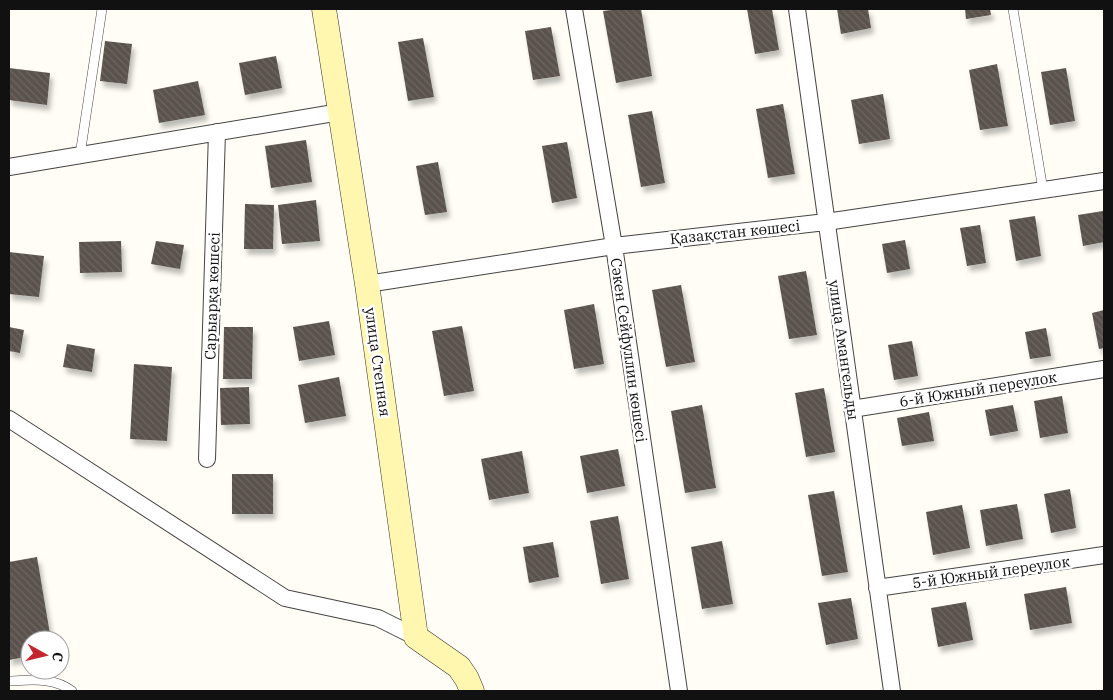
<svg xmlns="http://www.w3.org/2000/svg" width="1113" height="700" font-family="'IBM Plex Serif',serif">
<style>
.building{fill:url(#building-back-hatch);filter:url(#shadow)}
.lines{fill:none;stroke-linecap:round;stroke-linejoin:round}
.lane-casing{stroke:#444;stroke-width:10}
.street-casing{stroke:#444;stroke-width:18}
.secondary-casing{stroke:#333;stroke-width:25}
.lane{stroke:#fff;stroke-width:9}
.street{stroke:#fff;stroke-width:16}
.secondary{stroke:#fff6b0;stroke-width:24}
.labels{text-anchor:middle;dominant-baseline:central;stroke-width:5;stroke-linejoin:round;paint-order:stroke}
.street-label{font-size:15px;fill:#111;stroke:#fff}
</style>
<defs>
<pattern id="building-back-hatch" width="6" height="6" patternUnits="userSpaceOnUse" patternTransform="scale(1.25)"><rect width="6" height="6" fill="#5a524d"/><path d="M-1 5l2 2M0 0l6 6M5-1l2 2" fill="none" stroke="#6d6662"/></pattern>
<filter id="shadow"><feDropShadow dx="3" dy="5.5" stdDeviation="2.5" flood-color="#0004"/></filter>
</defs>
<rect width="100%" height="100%" fill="#fffdf5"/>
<path class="building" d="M619,9H641L652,76L616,83L603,11Z
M747,9H772L779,50L755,54Z
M837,9H868L871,28L841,34Z
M965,9H990L991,15L966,19Z
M551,27L560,76L533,80L525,31Z
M423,38L434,97L408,101L398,42Z
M105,41L132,44L127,84L100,81Z
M276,56L282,88L245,95L239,63Z
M997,64L1008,126L980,130L969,70Z
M9,68L50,73L47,105L9,100Z
M1066,68L1075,121L1050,125L1041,72Z
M198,81L205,115L159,123L153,90Z
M883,94L890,139L859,144L851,100Z
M783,104L795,174L768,178L756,109Z
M652,111L665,183L641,187L628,115Z
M306,140L312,182L271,188L265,146Z
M567,142L577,198L552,203L542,146Z
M438,162L447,212L425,215L416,166Z
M316,200L320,241L282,244L278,205Z
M245,204L274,205L273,249H244Z
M1103,211L1104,220V242L1083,246L1078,215Z
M1035,216L1041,256L1016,261L1009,220Z
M980,225L986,263L967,266L960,228Z
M905,240L910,269L887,273L882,244Z
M121,241L122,272L80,273L79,242Z
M156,241L184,245L180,269L151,264Z
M9,252L44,256L39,297L9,294Z
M806,271L817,335L789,339L778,276Z
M681,285L695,362L666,367L652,290Z
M594,304L604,364L574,369L564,310Z
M1104,310V348L1099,349L1092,313Z
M329,321L335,355L299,361L293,327Z
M462,326L474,391L444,396L432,331Z
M9,327L24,330L20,353L9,351Z
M224,327H253L252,379H223Z
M1046,328L1051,356L1030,359L1025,332Z
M912,341L918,376L894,380L888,345Z
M67,344L95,349L92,372L63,367Z
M134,364L172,367L167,441L130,439Z
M339,377L346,416L305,423L298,385Z
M249,387L250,424L221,425L220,388Z
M824,388L835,452L806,457L795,393Z
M1062,396L1068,433L1040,438L1034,401Z
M702,405L716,488L685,493L671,411Z
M1013,405L1018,431L990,436L985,410Z
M929,412L934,441L902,446L897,418Z
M618,449L625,486L587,493L580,456Z
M522,451L529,493L489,500L481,459Z
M232,474H273V514H232Z
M1070,489L1076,528L1051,533L1044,494Z
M834,491L848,572L822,576L808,495Z
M1017,504L1023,539L986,546L980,510Z
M962,505L970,548L933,555L926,512Z
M618,516L629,579L601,584L590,521Z
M722,541L733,604L702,609L691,547Z
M553,542L559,577L529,583L523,547Z
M37,557L51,640H30V656L9,660V562Z
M1066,587L1072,623L1030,630L1024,594Z
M851,598L858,639L826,645L818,603Z
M966,602L973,640L938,647L931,608Z"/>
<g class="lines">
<defs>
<path id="lane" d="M1013,9L1043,190
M80,155L102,9
M9,681C31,680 54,677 72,691"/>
<path id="street" d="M574,9L614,246L679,691
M797,9L892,691
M9,167L340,112
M367,284L614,246L826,222L1104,181
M852,409L1104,369
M9,419L285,598L378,618L416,637
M207,459L217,132
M877,588L1104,555"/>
<path id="secondary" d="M324,9L367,284L416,637L459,667L467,679L472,691"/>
</defs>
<use href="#lane" class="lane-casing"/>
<use href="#street" class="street-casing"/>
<use href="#secondary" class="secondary-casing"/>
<use href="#lane" class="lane"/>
<use href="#street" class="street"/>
<use href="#secondary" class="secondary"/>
</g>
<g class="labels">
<g class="street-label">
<text transform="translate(735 232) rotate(-6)">Қазақстан көшесі</text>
<text transform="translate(212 296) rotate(-88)">Сарыарқа көшесі</text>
<text transform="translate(629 350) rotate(82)">Сәкен Сейфуллин көшесі</text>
<text transform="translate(844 350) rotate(82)">улица Амангельды</text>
<text transform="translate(378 362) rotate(82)">улица Степная</text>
<text transform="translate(978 389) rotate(-9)">6-й Южный переулок</text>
<text transform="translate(991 572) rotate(-8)">5-й Южный переулок</text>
</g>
</g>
<rect width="1113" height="700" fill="none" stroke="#111111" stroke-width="20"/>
<g transform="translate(45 655) rotate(98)"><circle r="24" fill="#ffffff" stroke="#a0a0a0"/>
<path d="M0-4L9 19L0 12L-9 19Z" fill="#c4262e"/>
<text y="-8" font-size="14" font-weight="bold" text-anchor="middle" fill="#111111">С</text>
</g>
</svg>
